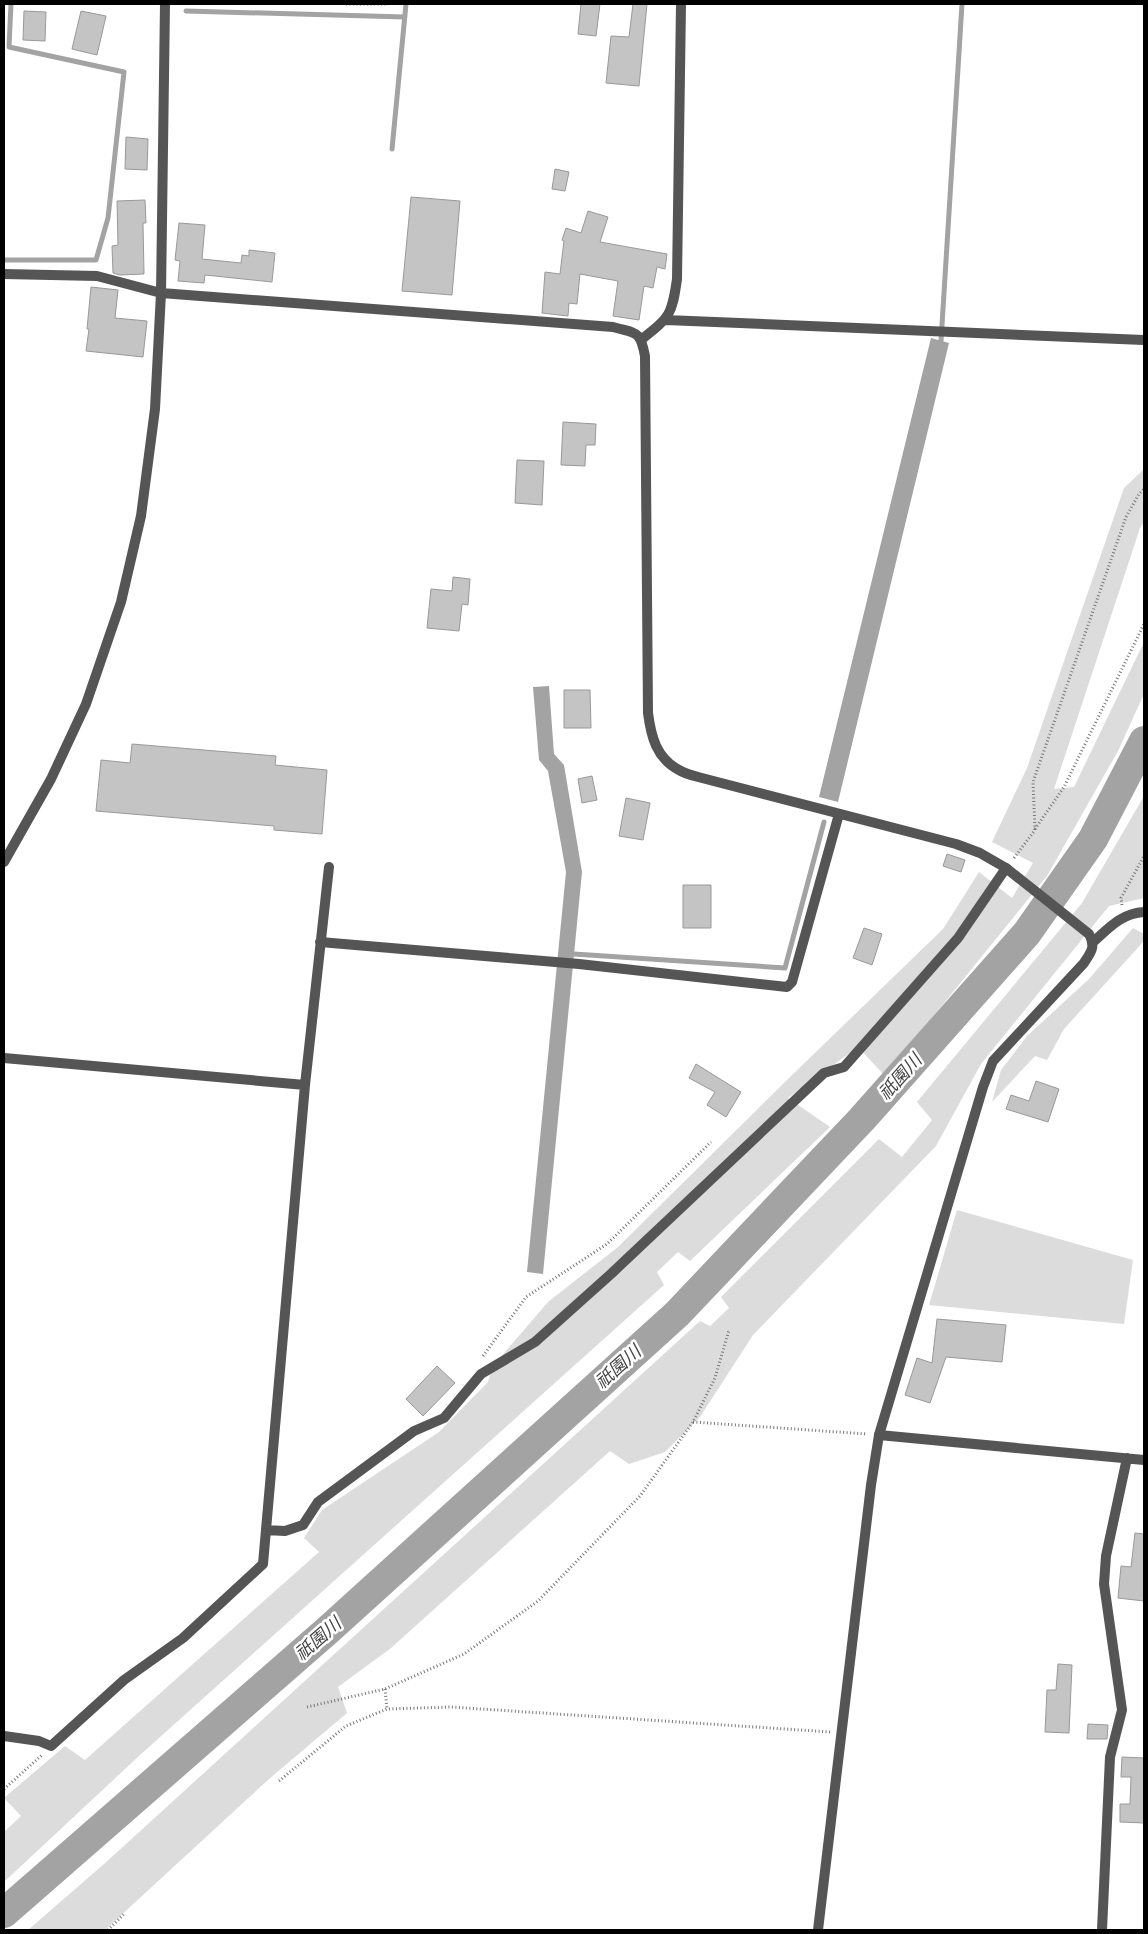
<svg xmlns="http://www.w3.org/2000/svg" width="1148" height="1934" font-family="Montserrat,'Noto Sans JP',sans-serif">
<style>
.green{fill:#dcdcdc}
.water{fill:#a3a3a3}
.lines{fill:none;stroke-linecap:round;stroke-linejoin:round}
.stream{stroke:#a3a3a3;stroke-width:5}
.river{stroke:#a3a3a3;stroke-width:30}
.building{fill:#c4c4c4;stroke:#999}
.path{stroke:#777;stroke-width:3;stroke-dasharray:1 2.5;stroke-linecap:butt}
.minor{stroke:#555;stroke-width:10}
.tertiary{stroke:#555;stroke-width:10}
.labels{text-anchor:middle;dominant-baseline:central;stroke-width:5;stroke-linejoin:round;paint-order:stroke}
.water-label{font-size:18px;font-style:italic;fill:#444;stroke:#fff}
</style>
<rect width="100%" height="100%" fill="#fff"/>
<path class="green" d="M1144,469V522L1140,528L1054,789L1074,787L1144,642V694L1118,751L1047,876L885,1076L858,1047L788,1098L830,1127L690,1261L678,1252L657,1272L664,1285L140,1755L4,1882V1832L21,1816L4,1798L65,1746L85,1760L319,1552L304,1538L322,1510L439,1432L488,1382L493,1366L548,1302L618,1247L788,1079L943,929L979,872L1012,898L1033,863L992,842L1027,768L1124,488Z
M1144,796V898L1109,906L981,1064L936,1146L753,1335L700,1417L665,1452L629,1464L610,1451L391,1648L338,1687L347,1713L269,1779L105,1930H28L104,1864L700,1321L710,1326L729,1308L721,1297L879,1139L902,1157L932,1120L917,1102L1082,903Z
M1133,928L1144,934V941L1064,1029L1047,1060L1035,1056L992,1102L1001,1070L1027,1036L1089,979Z
M957,1210L1133,1260L1124,1324L929,1305Z"/>
<path class="water" d="M931,338L949,343L838,802L819,797Z
M549,686L554,754L564,765L582,872L543,1274L527,1272L566,872L548,771L539,760L533,687Z"/>
<g class="lines">
<path class="stream" d="M186,11L405,17
M392,149L406,4
M4,260H96L108,218L124,72L9,47L11,4
M941,341L962,4
M574,954L785,968L824,822"/>
<path class="river" d="M4,1913L328,1630L677,1314L862,1119L1027,933L1093,839L1144,741"/>
</g>
<path class="building" d="M581,4H600L596,36L578,34Z
M633,4H647L639,86L606,83L611,36L629,37Z
M24,11L46,12L45,41L23,40Z
M81,11L106,16L97,55L72,49Z
M126,137L148,139L147,170L125,169Z
M555,169L569,172L565,191L552,189Z
M411,197L460,201L452,295L402,291Z
M145,200L146,223H143L144,274L120,275L113,273L112,246L118,245L117,201Z
M588,211L608,217L600,242L667,254L665,269L657,267L653,288L644,286L639,320L613,316L618,281L580,274L577,304L569,303L568,316L542,313L545,272L560,274L564,241L562,240L566,228L581,233Z
M179,223L205,225L202,259L241,263L242,255L249,256V250L275,253L272,282L205,275L204,283L178,281L180,261L175,260Z
M91,287L118,290L115,318L147,321L143,357L86,351L89,329H87Z
M563,422L596,424L595,445H586L585,466L561,465Z
M517,460L544,461L542,505L515,503Z
M453,577L470,579L468,605L462,604L459,631L427,628L431,589L452,591Z
M564,690H590L591,728H564Z
M132,744L276,756L275,765L327,770L322,834L274,830V826L96,811L101,760L130,763Z
M592,776L597,800L582,803L578,779Z
M626,798L650,803L643,840L619,836Z
M947,854L965,860L961,872L943,866Z
M683,885H711V928H683Z
M864,928L882,934L872,965L853,958Z
M696,1064L741,1092L726,1117L707,1105L715,1092L689,1078Z
M1036,1081L1059,1089L1048,1122L1006,1109L1011,1095L1029,1101Z
M937,1319L1006,1325L1002,1362L946,1357L930,1403L905,1395L917,1358L932,1363Z
M437,1366L455,1383L423,1416L406,1399Z
M1135,1533L1144,1534V1601L1118,1598L1121,1566L1131,1567Z
M1058,1664L1072,1665L1069,1733L1045,1732L1047,1690H1056Z
M1088,1724L1108,1725L1107,1739H1087Z
M1122,1757L1144,1758V1823L1120,1822V1804H1130L1131,1777H1121Z"/>
<g class="lines">
<path class="path" d="M346,4H388
M1035,829L1064,787L1144,624
M1014,858L1035,830L1033,782L1126,517L1139,494L1144,489
M1122,905L1121,898L1144,856
M483,1356L526,1297L607,1244L711,1142
M693,1422L867,1434
M385,1689L387,1709
M307,1707L385,1689L464,1654L538,1601L640,1496L693,1422L715,1378L729,1330
M279,1781L346,1726L387,1709L451,1707L831,1732
M4,1789L42,1755
M108,1930L125,1913"/>
<path class="minor" d="M4,274L97,276L161,293
M666,320L1144,340
M642,339C670,317 672,315 677,279L681,4
M320,942L579,964L787,987L792,982L839,814
M1093,942C1109,928 1122,913 1144,912
M4,1058L305,1085
M879,1435L1144,1460
M266,1530L285,1531L303,1525L318,1502L414,1431L444,1418L481,1374L535,1342L612,1273L824,1073L844,1067L958,938L1006,868
M4,1736L39,1741L51,1746L124,1680L183,1638L263,1564L305,1085L329,867
M1102,1930L1110,1757L1122,1710L1104,1584L1106,1556L1127,1458"/>
<path class="tertiary" d="M161,293L613,327C637,334 640,330 645,356L648,713C651,736 656,758 679,770C685,774 694,776 702,778L956,844L980,853L1006,868L1089,934C1096,947 1091,952 1084,963L993,1061L983,1087L879,1435L871,1485L818,1930
M4,862L51,779L86,704L121,602L141,516L155,409L161,293L165,4"/>
</g>
<g class="labels">
<g class="water-label">
<text transform="translate(900 1077) rotate(-48)">祇園川</text>
<text transform="translate(618 1367) rotate(-42)">祇園川</text>
<text transform="translate(318 1639) rotate(-41)">祇園川</text>
</g>
</g>
<rect width="1148" height="1934" fill="none" stroke="#000000" stroke-width="10"/>
</svg>
